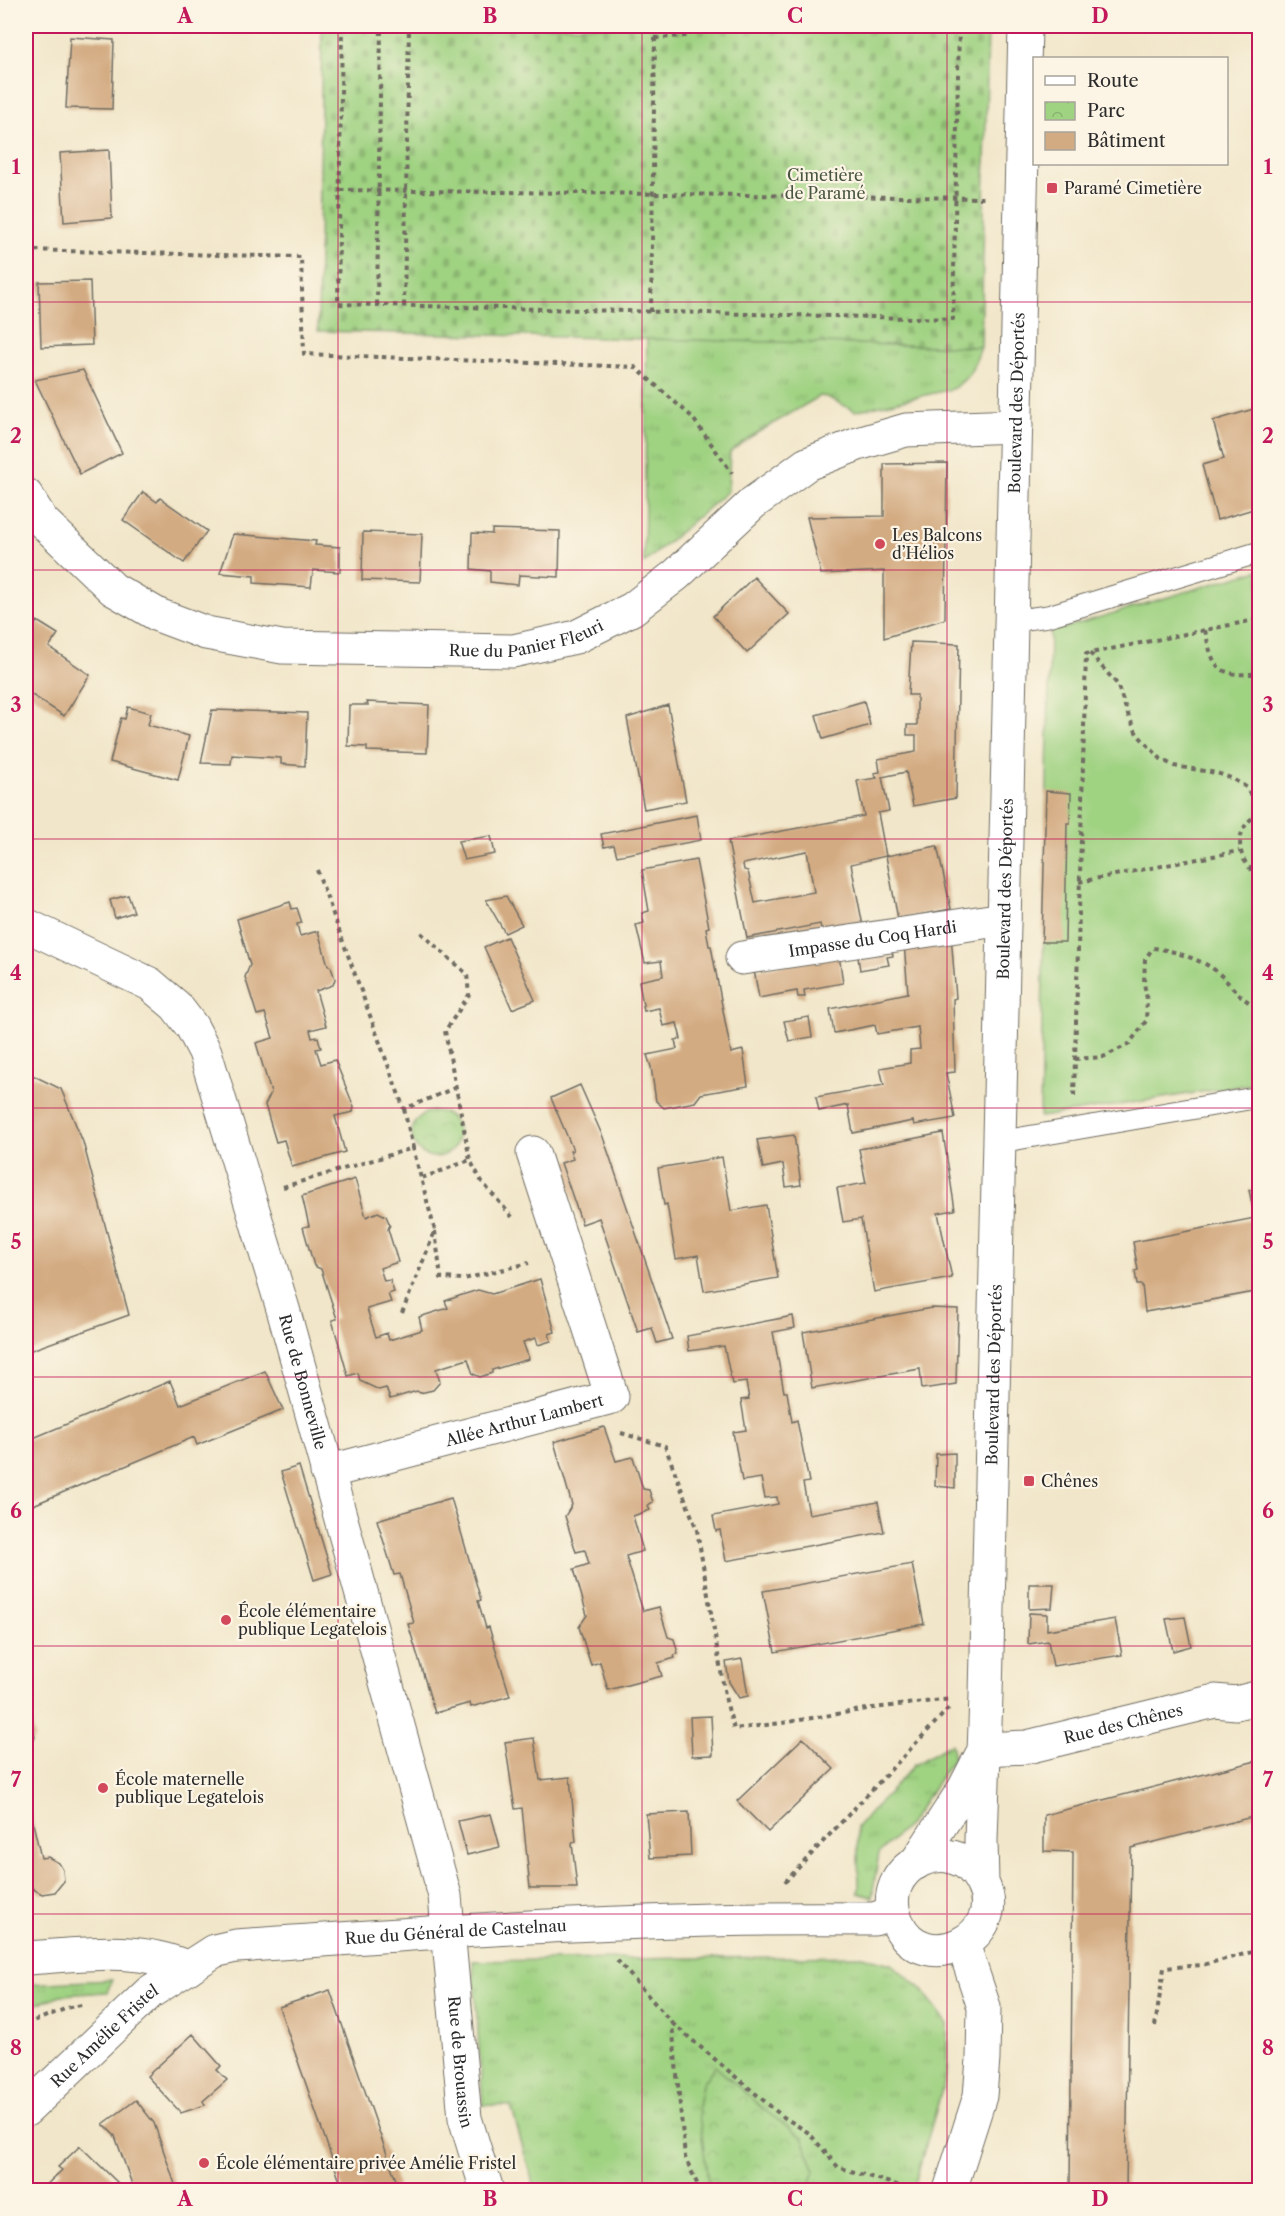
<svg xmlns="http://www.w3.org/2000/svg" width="1285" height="2216" font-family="'Libre Caslon Text',serif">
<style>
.grass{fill:url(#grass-tufts);stroke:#657e56;stroke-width:1.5}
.cemetery{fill:url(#cemetery-stones);stroke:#657e56;stroke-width:1.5}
.park{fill:url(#park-crowns);stroke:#657e56;stroke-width:1.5}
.garden{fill:#9fd281;stroke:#657e56;stroke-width:1.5}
.building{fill:#d3ab82;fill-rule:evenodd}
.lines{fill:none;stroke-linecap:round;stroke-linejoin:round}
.service-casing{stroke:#706c62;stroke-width:23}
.minor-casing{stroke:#706c62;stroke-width:35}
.secondary-casing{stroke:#706c62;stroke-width:35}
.path{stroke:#706c62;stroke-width:4;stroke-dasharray:4.5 4.5;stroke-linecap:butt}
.service{stroke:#fff;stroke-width:21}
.minor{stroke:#fff;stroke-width:33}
.secondary{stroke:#fff;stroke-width:33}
.grid{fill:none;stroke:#c2185b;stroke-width:1.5;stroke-opacity:0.55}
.poi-dot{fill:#d1495b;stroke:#fcf5e5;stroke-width:2}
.labels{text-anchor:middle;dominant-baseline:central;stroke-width:4.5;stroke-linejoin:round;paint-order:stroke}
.park-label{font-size:16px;fill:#485540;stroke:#fcf5e5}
.poi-label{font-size:16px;fill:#2b2b2b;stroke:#fcf5e5;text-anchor:start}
.street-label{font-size:16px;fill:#2b2b2b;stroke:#fcf5e5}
.neatline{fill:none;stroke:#c2185b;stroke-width:2}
.grid-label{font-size:20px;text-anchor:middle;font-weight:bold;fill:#c2185b}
</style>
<defs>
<pattern id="grass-tufts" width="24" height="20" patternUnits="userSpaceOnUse" patternTransform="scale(1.5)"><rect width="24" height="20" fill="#9fd281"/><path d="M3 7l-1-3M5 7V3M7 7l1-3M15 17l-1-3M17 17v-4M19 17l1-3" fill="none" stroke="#89b470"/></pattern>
<pattern id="cemetery-stones" width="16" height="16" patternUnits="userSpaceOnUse" patternTransform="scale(1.5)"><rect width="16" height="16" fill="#9fd281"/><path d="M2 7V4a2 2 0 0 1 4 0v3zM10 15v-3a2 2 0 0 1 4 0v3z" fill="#89b470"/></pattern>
<pattern id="park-crowns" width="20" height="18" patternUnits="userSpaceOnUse" patternTransform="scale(1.5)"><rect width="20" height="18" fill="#9fd281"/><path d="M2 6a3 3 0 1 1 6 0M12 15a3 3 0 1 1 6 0" fill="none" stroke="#89b470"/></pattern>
</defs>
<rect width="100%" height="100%" fill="#fcf5e5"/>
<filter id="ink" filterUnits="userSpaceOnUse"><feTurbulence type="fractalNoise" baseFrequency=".0167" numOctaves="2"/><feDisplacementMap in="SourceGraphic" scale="12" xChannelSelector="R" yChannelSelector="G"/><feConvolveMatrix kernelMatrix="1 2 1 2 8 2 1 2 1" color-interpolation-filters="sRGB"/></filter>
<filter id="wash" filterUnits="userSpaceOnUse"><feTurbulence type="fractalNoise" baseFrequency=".008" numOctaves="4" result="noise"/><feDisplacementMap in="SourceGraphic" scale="24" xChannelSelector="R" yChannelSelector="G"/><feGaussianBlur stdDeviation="1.35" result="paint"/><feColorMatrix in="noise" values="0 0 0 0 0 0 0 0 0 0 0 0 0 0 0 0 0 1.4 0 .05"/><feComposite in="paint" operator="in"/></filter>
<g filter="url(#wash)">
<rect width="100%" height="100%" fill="#f1e6c9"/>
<path class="grass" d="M647,338L981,347C974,366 971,378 952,389L855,411L827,397L820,396L752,436L730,452L728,491L644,563Z
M951,1744L954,1757L909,1824L879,1853L872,1897L858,1893L859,1885L857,1827L914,1765Z
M862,1956L891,1964L922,1989L947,2024V2072L913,2190H535L511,2106L483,2105L473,1961Z
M112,1980L107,1992L61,1995L26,2008V1984Z"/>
<path class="cemetery" d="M322,26H988L981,347L318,331Z"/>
<path class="park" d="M412 1134a23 23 0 1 1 46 0a23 23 0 1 1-46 0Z
M715,2066L764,2110L802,2137L815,2171L808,2190H716L708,2181L698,2107L702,2084Z"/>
<path class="garden" d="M1259,570V1083L1040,1117L1050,632Z"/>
<g id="blocks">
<path class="building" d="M70,37L114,40L112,109L66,108Z
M109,150L112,218L64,222L60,153Z
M90,281L92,345L41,347L39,282Z
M83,370L122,453L80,474L35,380Z
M1260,407V507L1217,520L1202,465L1224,459L1213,421Z
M947,463L945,619L884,638V571L821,574L807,517L884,516V464Z
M143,492L157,502L160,498L207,531L184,563L123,520Z
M492,529L560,531L559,577L519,575L518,585L490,582V571L471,569L472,533L492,534Z
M363,532L422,534L420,582L362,580Z
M233,534L316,541L315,545L340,547V572L313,570L311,587L254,583V576L220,573Z
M754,577L789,614L747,653L713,616Z
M37,621L58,634L49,647L90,675L64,716L26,691V639Z
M911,642L959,644L956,798L913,806L906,772L882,777L889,811L878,813L886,856L851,864L863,926L822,933L820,924L747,938L728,841L864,816L857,781L877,778L874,773L880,772L878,759L916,752V735H907V725H917V695H908ZM807,851L814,892L755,903L748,871L744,870L743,864Z
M864,701L870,725L823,739L816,715Z
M367,702L429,705L427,753L367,751V747L348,746L349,705H368Z
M668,705L686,801L644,809L627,718Z
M128,707L151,713L148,725L189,736L178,780L110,762L121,718L125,719Z
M212,710L307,713L305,766L281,764V758L232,755L231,764L201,763Z
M1046,791L1071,793L1070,823H1067L1065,942H1042Z
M697,815L701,840L617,856L614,845L604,847L601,834Z
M491,836L495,854L464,860L458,841Z
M937,846L951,909L898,919L886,856Z
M696,860L709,927L706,928L709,946H711L731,1053L743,1050L748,1086L701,1094L695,1102L664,1108L656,1101L651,1067L647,1055L677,1049L675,1040L681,1039L677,1023L663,1026L659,1008L644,1011L639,981L663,976L661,961L645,963L636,925L644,923L642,913L649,911L642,870Z
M128,895L134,912L115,918L110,900Z
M506,896L522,925L505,933L486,900Z
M290,902L292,909L297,908L302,923L297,924L300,936L318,931L328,965L331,967L335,979L333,985L316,991L326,1026L310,1030L312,1038L318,1037L321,1048L316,1049L321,1064L335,1060L354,1107L353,1112L335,1116L345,1152L292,1167L284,1140L276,1142L265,1105L271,1093L256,1043L273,1038L265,1013L257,1015L245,977L250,965L237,919Z
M951,934L956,998L953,999L955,1072L946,1073L955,1118L914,1125L913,1121L853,1133L848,1105L819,1111L816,1097L884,1085L880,1068L910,1063V1050L920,1049L918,1027L877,1034L875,1025L834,1033L830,1009L908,993L904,943Z
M507,937L535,1000L512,1009L484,947Z
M891,945L893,956L887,957L889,965L860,970L857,951Z
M839,955L843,983L804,990L805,997H798L797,991L759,998L754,970Z
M809,1017L812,1037L789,1041L784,1021Z
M26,1072L61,1089L83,1142L129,1315L26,1352Z
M580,1085L603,1137L672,1339L657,1343L652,1328L638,1332L599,1218L582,1224L561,1163L573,1159L570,1151L573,1150L551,1098Z
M943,1133L955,1210L938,1213L952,1278L874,1292L861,1219L843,1222L837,1188L866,1183L859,1149Z
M794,1135L801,1185L786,1187L783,1164L763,1168L757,1140Z
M722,1157L731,1211L766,1205L778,1278L704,1291L698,1255L676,1259L667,1204L664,1205L658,1168Z
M355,1179L366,1217L378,1212L386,1216L390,1225L388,1229L398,1262L380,1268L384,1281L390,1280L394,1292L388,1294L391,1302L367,1309L376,1337L387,1333L389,1340L422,1330L419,1317L448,1308L445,1301L462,1295L478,1290L492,1294L540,1279L555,1332L549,1334L551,1341L538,1345L536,1338L523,1342L529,1359L492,1370V1373L480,1377L473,1374L468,1359L436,1369L440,1382L433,1390L420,1393L417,1391L390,1399L386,1388L379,1390L360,1381L358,1373L348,1376L332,1320L337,1319L321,1269L314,1266L303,1227L309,1226L302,1196Z
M1260,1188V1291L1145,1312L1142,1285H1137L1135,1271L1138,1270L1133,1242L1255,1218L1249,1190Z
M931,1308L958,1309L956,1384L922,1389L920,1369L812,1388L803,1332Z
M793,1316L795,1328L773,1332L784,1392H787L792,1422L797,1420L809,1482L803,1483L809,1514L878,1502L884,1532L726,1561L720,1530L716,1531L713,1516L778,1504L777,1497L765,1498L761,1478L742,1481L733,1432L746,1430L741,1400L749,1399L746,1382L732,1384L724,1346L689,1351L687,1336Z
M265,1371L283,1410L197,1445L194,1437L26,1508V1441L170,1381L180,1405Z
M604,1427L616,1461L633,1457L643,1489L649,1490L653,1502L648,1505L650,1510L633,1516L643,1551L626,1556L643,1611L659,1607L668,1637L674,1639L678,1653L674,1656L675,1658L658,1663L662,1676L608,1690L600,1662L591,1665L579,1627L587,1615L574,1569L589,1564L585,1550L576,1552L565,1516L572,1505L554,1442Z
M955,1453V1488L935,1486L936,1454Z
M299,1466L332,1574L314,1580L281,1472Z
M451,1498L481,1600L478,1601L486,1628L489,1627L510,1696L471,1707L470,1703L435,1713L408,1624L414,1623L400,1574L394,1575L377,1520Z
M912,1564L924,1624L775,1652L763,1591Z
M1029,1584H1054L1052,1608L1029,1609Z
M1029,1613L1047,1614V1630L1115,1619L1122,1655L1053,1666L1048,1641L1028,1644Z
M1185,1617L1191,1646L1173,1651L1166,1619Z
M742,1659L748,1696L739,1698L729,1682L726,1662Z
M26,1706L29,1708L35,1737L26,1752Z
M711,1716L713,1755L692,1756L690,1717Z
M534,1738L540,1780L570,1777L576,1842L572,1843L577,1888H530L522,1808L515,1809L505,1742Z
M803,1738L834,1769L768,1832L737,1801Z
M1260,1760V1815L1131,1848L1126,2190H1070L1073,1852L1044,1851V1815Z
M26,1793L41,1858L48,1857L59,1863L63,1870L64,1881L55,1892L42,1894L33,1889L28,1881H26Z
M689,1812L691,1856L650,1858L646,1814Z
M491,1814L500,1847L467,1855L458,1821Z
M330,1990L398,2186L384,2190H343L279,2007Z
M193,2034L221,2066L217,2070L227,2080L203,2101L205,2105L181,2113L147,2076Z
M136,2100L154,2123L177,2190H134L115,2136L103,2124Z
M80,2146L119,2184L113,2190H41L62,2170L58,2167Z"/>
</g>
</g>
<g filter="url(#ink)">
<use href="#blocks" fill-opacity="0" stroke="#706c62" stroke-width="1.5"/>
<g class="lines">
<defs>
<path id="service" d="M1011,621L1048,616L1260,552
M999,1142L1260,1097"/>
<g id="minor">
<path id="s1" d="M26,495L42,521L113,589L158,615L206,633L282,647L513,651L576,637L632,609L676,575L753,503L807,464L858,444L906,430L1016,426"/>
<path id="s2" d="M26,925L150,984L176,1006L192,1027L205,1052L283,1309L445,1896L465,2118L487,2190"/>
<path id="s3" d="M742,958L1004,919"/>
<path id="s4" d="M327,1472L612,1397L533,1153"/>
<path id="s5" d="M985,1749L1027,1747L1215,1701L1236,1703L1260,1697"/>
<path d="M26,1958C80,1955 137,1945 188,1968"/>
</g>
<g id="secondary">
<path d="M916,1863L964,1789L981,1756"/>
<path id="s6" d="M982,1883C955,1826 870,1867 898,1924C924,1979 1010,1936 982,1883L981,1840L986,1695L1025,26"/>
<path id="s7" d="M26,2110L150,1992L214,1951L236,1946C448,1931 661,1916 874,1919L893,1913"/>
<path d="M950,2190L980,2096L983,2059L984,2007L963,1944"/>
</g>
</defs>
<use href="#service" class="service-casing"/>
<use href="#minor" class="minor-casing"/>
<use href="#secondary" class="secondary-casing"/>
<path class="path" d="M342,26L338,304L953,319L959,26
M655,38L687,36L700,26L959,31
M340,190L984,198
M26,250L301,257L304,354L635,367L692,417L732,473
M377,305L381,26
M404,306L409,26
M651,312L655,38L651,26
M1205,630C1213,668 1217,678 1260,673
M1090,653L1117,684L1129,717L1137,734L1161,759L1174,766L1217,773L1231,778L1246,787L1260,811
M1260,814C1232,825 1235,864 1260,875
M317,870L404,1109L457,1087
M1079,882L1239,851
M421,933L467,974L469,995L445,1031L470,1160L482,1182L514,1219
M1075,1059L1103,1057L1129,1044L1146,1021L1147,999L1144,983L1145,959L1153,948C1169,949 1198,959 1212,968C1228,979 1240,1002 1260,1007
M1074,1096L1086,654L1260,619
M422,1178L470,1160
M283,1187L413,1148L404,1109
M435,1231L441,1278L464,1279L529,1263
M402,1313L435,1231L413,1148
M621,1433L665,1446L697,1530L726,1701L734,1729L782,1723L873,1708L951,1699
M785,1882L949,1708
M617,1960L672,2023L685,2157L700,2190
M672,2023L782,2116L809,2133L838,2167L913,2190
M26,2024L70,2007L82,2005
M1155,2026L1164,1968L1202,1965L1260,1950"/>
<use href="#service" class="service"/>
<use href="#minor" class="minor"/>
<use href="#secondary" class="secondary"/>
</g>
</g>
<path class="grid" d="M338,26V2190M642,26V2190M947,26V2190M26,302H1260M26,570H1260M26,839H1260M26,1108H1260M26,1377H1260M26,1646H1260M26,1914H1260"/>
<g class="poi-dot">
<rect x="1046" y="182" width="12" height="12" rx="3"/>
<circle cx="880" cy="544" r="6"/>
<rect x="1023" y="1475" width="12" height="12" rx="3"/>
<circle cx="226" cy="1620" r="6"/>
<circle cx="103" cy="1788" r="6"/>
<circle cx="204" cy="2163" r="6"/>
</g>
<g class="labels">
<g class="park-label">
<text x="825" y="175">Cimetière<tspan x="825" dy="18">de Paramé</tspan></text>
</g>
<g class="poi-label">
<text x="1064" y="188">Paramé Cimetière</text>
<text x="892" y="535">Les Balcons<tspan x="892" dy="18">d’Hélios</tspan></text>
<text x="1041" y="1481">Chênes</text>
<text x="238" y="1611">École élémentaire<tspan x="238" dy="18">publique Legatelois</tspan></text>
<text x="115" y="1779">École maternelle<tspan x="115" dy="18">publique Legatelois</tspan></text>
<text x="216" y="2163">École élémentaire privée Amélie Fristel</text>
</g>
<g class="street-label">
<text stroke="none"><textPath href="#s6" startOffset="1776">Boulevard des Déportés</textPath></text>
<text stroke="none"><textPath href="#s1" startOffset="555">Rue du Panier Fleuri</textPath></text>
<text stroke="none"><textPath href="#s6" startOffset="1290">Boulevard des Déportés</textPath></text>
<text stroke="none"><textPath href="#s3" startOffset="132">Impasse du Coq Hardi</textPath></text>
<text stroke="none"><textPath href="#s6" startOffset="804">Boulevard des Déportés</textPath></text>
<text stroke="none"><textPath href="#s2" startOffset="570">Rue de Bonneville</textPath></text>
<text stroke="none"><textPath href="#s4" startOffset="204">Allée Arthur Lambert</textPath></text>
<text stroke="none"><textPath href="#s5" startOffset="141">Rue des Chênes</textPath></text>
<text stroke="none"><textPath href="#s7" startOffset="490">Rue du Général de Castelnau</textPath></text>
<text stroke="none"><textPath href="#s7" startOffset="108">Rue Amélie Fristel</textPath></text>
<text stroke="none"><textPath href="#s2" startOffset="1270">Rue de Brouassin</textPath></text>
</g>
</g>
<rect width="1285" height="2216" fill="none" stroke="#fcf5e5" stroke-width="66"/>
<rect x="1033" y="57" width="195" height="108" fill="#fcf5e5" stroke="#a8a49b" stroke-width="1.5"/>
<rect x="1045" y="76" width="30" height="9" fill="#ffffff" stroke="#a8a49b" stroke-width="1.5"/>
<text x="1087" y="87" font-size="18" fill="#2b2b2b">Route</text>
<rect x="1045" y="102" width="30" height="18" fill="url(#park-crowns)" stroke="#a8a49b" stroke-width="1.5"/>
<text x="1087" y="117" font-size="18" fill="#2b2b2b">Parc</text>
<rect x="1045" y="132" width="30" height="18" fill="#d3ab82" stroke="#a8a49b" stroke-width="1.5"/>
<text x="1087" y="147" font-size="18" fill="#2b2b2b">Bâtiment</text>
<rect x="33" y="33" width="1219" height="2150" class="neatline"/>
<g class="grid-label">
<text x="185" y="23">A</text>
<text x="490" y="23">B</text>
<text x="795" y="23">C</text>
<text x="1100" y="23">D</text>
<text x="16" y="174">1</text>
<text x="1268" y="174">1</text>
<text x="16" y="443">2</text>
<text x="1268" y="443">2</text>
<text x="16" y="712">3</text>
<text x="1268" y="712">3</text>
<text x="16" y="980">4</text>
<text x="1268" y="980">4</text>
<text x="16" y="1249">5</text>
<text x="1268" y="1249">5</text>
<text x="16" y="1518">6</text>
<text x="1268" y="1518">6</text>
<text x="16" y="1787">7</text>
<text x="1268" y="1787">7</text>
<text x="16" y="2055">8</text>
<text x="1268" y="2055">8</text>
<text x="185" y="2206">A</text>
<text x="490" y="2206">B</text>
<text x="795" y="2206">C</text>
<text x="1100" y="2206">D</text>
</g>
</svg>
